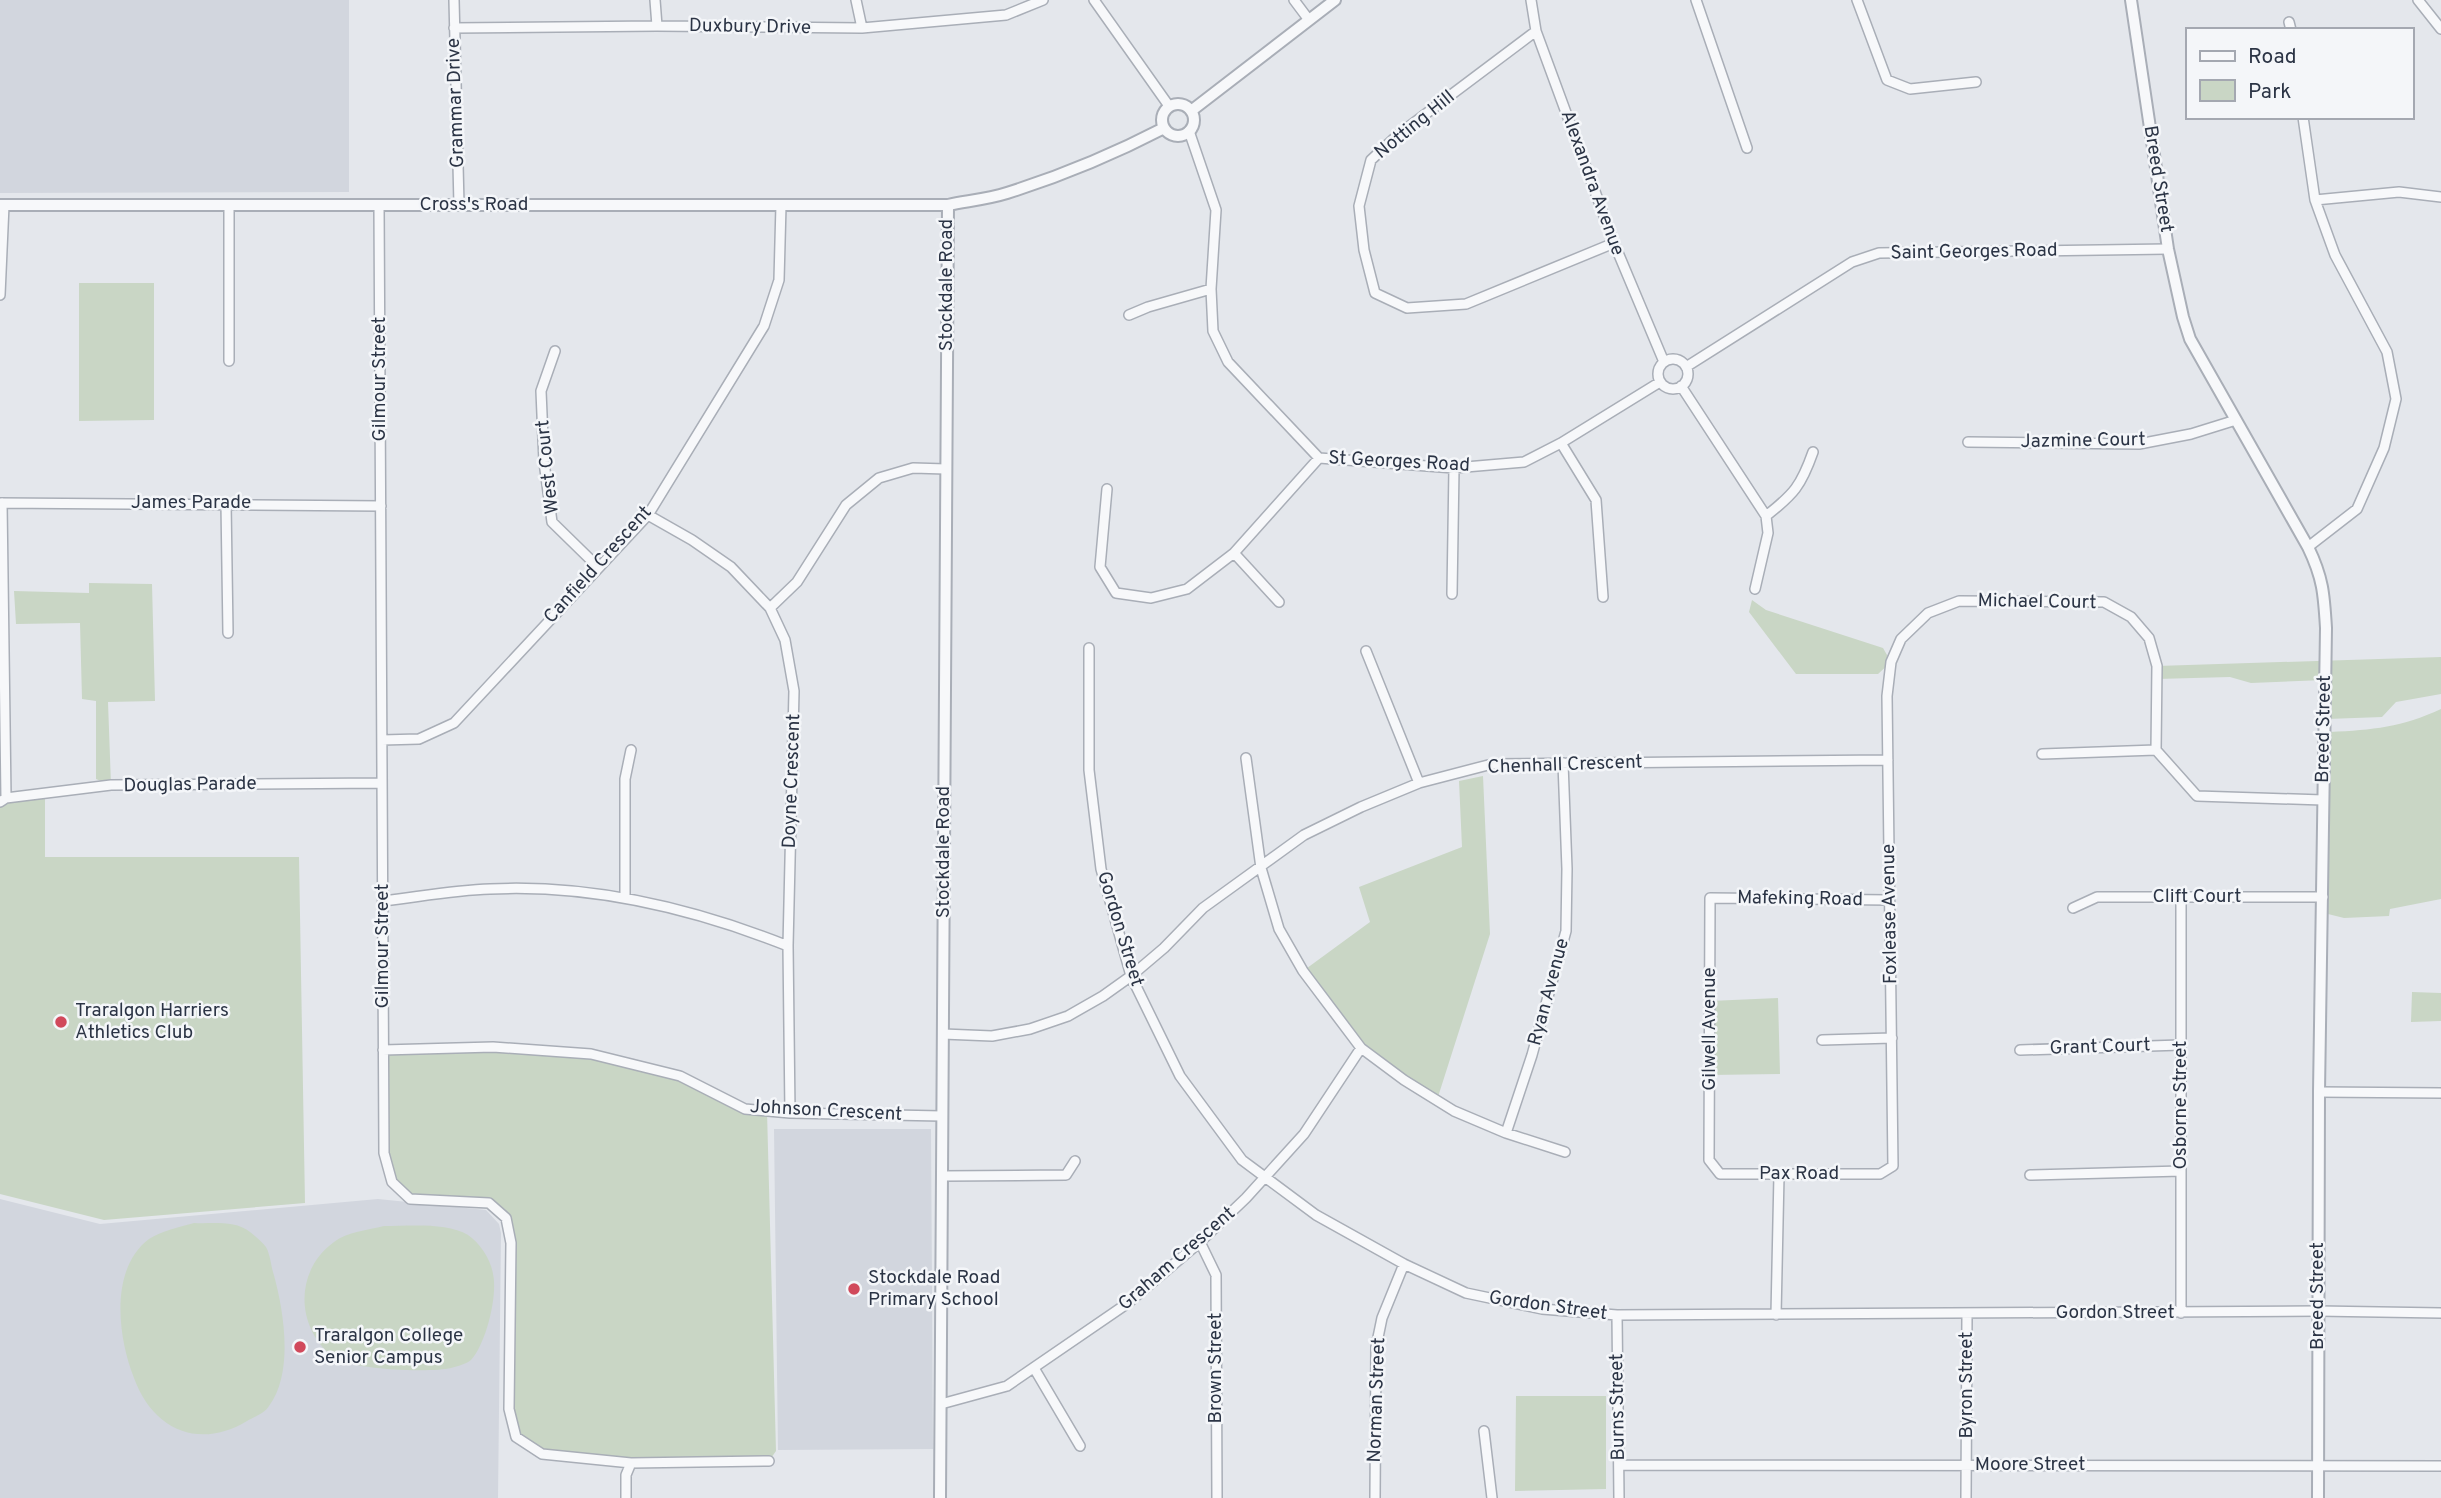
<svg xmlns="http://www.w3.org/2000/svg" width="2441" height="1498" font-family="Overpass,sans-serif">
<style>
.built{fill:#d2d6de}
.green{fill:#c9d6c5}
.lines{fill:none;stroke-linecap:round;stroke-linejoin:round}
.minor-casing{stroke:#a9aeb7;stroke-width:12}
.tertiary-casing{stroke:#a9aeb7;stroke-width:14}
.minor{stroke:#f7f8fa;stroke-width:9}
.tertiary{stroke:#f7f8fa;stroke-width:10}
.poi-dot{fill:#d1495b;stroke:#f4f6f9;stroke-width:2.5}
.labels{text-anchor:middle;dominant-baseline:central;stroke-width:5;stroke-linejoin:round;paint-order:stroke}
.street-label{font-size:19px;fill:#2b3445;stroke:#f4f6f9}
.poi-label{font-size:19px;fill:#2b3445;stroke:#f4f6f9;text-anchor:start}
</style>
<rect width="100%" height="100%" fill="#e4e7ec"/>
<path class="built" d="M0,0H349V192L0,193Z
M774,1129H931L933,1449L778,1450Z
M0,1199L100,1224L378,1199L486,1210L499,1224L501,1233L498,1498H0Z"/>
<path class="green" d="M79,283H154V420L79,421Z
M89,583L152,584L155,701L108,702L111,785L96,779V701L82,699L80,623L16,624L14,591L89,593Z
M1752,600L1766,610L1883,648L1891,662L1878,674H1796L1749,612Z
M2441,657V694L2396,702L2382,717L2327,719L2324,680L2251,683L2230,677L2157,679V666Z
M2441,709V899L2390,909L2389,916L2344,918L2328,914L2330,732C2373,730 2402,727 2441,709Z
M1483,776L1490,934L1437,1100L1361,1048L1303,971L1370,922L1359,887L1462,847L1459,781Z
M45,793V857H299L305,1203L104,1220L0,1194V802Z
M2412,992L2441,993V1021L2411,1022Z
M1778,998L1780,1074L1710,1075V1001Z
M493,1047L591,1054L680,1076L745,1109L767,1111L776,1451L769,1461H642L542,1454L516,1437L509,1409L511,1243C510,1235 509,1223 504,1217C479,1182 419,1220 393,1183C378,1161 384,1079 383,1050Z
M194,1223C213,1224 235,1220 250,1232C255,1236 262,1242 266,1247C270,1254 271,1265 273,1272C284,1310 294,1373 269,1406C265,1413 254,1417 247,1421C199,1450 153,1430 134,1378C118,1338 109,1269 149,1239C161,1231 180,1227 194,1223Z
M384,1226C408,1226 447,1222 468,1235C480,1243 491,1260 493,1274C498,1295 486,1344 471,1360C466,1364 458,1366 451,1368C430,1373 348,1370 332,1356C295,1326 295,1270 334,1242C347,1232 368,1230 384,1226Z
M1516,1396H1606V1489L1515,1491Z"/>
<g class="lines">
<defs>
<path id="minor" d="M454,0L459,205
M655,0L657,26
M856,0L862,28
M1094,0L1169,106
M1294,0L1309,20
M1531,0L1536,31L1614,243L1664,362
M1696,0L1747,148
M1857,0L1887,80L1910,89L1976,82
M2418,0L2441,29
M2289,22L2291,30
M454,28L657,26L862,28L1006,15L1043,0
M1536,31L1399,134L1371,160L1359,206L1364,250L1375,293L1407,308L1466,304L1614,243
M2303,117L2315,200L2335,255L2387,352L2396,399L2384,448L2357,509L2308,547
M1189,131L1216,210L1211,289L1213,331L1228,362L1319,458L1454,468L1524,462L1561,443L1660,382
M2315,200L2399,192L2441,197
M379,205L384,1153L392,1182L410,1199L489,1203L506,1218L511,1243L509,1409L516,1437L542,1454L631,1463L626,1475V1498
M229,206V361
M0,295L4,205
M1129,315L1148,307L1211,289
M555,351L541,391L544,462L552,522L598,567
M1658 374a15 15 0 1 1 30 0a15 15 0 1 1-30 0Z
M1686,367L1852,262L1879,253L2168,249
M1681,386L1766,516L1768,533L1755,589
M1968,442L2139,444L2191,434L2236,420
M1561,443L1596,500L1603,597
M1107,489L1100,567L1116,593L1151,598L1187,589L1234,553L1319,458
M0,503L381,506
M2,503L6,798
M226,503L228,633
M648,515L692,540L731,567L770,608L785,640L794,691L788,946L790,1113
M1766,516C1794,494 1801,486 1813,452
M1234,553L1279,602
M1452,594L1454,468
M770,608L797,582L846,505L879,478L913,468L946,469
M1089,648V770L1101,869L1131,976L1180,1076L1242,1160L1316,1215L1404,1264L1466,1293L1542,1309L1617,1315L2318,1311L2441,1313
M1366,651L1419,783
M382,740L419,739L454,723L648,515L764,326L779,280L781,205
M2042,754L2156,750
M1246,758L1261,868L1279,929L1303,971L1361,1048L1404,1080L1454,1111L1506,1133L1565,1152
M0,802L6,798L111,785L382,783
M625,897V779L631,750
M1889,900L1710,898L1709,1160L1720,1174H1880L1893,1166L1887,696L1891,662L1901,639L1928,613L1959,601L2104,602L2131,617L2149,638L2157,666L2156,750L2197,796L2323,800
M383,901C418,897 454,890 490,889C593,884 692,908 788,946
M2073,908L2097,897H2323
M943,1034L992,1036L1030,1029L1068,1016L1103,996L1131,976L1164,948L1203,908L1304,835L1361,807L1419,783L1492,764L1888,760
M1822,1040L1892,1038
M383,1050L493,1047L591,1054L680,1076L745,1109L790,1113L942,1116
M2020,1050L2181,1045
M2319,1092L2441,1093
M1506,1133L1532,1055L1566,931L1567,869L1563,763
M2030,1175L2181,1171
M943,1176L1066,1175L1075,1161
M1200,1242L1216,1275L1217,1498
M2181,1313V897
M1617,1315L1619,1498
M1776,1315L1779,1175
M1034,1368L1080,1446
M941,1404L1007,1386L1128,1303L1200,1242L1246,1198L1304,1134L1361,1048
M1484,1431L1492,1498
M631,1463L769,1461
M1620,1465L2441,1466
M1375,1498L1376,1347L1382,1318L1404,1264
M1966,1498L1967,1314"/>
<path id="tertiary" d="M2131,0L2168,249L2183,317L2190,339L2308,547C2323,578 2324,594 2326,628L2319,1092L2318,1498
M1162 120a16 16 0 1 1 32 0a16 16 0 1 1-32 0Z
M1191,111L1335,0
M0,205H948C967,201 988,199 1007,193C1061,176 1114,154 1164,128
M940,1498L948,205"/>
</defs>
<use href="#minor" class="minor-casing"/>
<use href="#tertiary" class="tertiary-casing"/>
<use href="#minor" class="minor"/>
<use href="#tertiary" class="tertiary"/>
</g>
<g class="poi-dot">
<circle cx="61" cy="1022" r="7"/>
<circle cx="854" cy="1289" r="7"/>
<circle cx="300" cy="1347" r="7"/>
</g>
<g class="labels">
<g class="street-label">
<text transform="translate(750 27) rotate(1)">Duxbury Drive</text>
<text transform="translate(456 103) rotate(-92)">Grammar Drive</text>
<text transform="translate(1415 125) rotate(-39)">Notting Hill</text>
<text transform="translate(2158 179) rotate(81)">Breed Street</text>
<text transform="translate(1592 183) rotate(70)">Alexandra Avenue</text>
<text x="474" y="205">Cross's Road</text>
<text transform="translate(1974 252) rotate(-1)">Saint Georges Road</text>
<text transform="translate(947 285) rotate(-90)">Stockdale Road</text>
<text transform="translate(380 379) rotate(-90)">Gilmour Street</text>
<text transform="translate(2083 441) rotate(-1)">Jazmine Court</text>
<text transform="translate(1399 462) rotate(3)">St Georges Road</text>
<text transform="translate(548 467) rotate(-96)">West Court</text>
<text x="191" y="503">James Parade</text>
<text transform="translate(598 565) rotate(-48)">Canfield Crescent</text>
<text transform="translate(2037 602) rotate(1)">Michael Court</text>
<text transform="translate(2324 729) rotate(-89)">Breed Street</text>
<text transform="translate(1565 765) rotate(-2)">Chenhall Crescent</text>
<text transform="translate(792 781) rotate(-88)">Doyne Crescent</text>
<text transform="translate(190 785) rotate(-1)">Douglas Parade</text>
<text transform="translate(944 852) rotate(-90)">Stockdale Road</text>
<text x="2197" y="897">Clift Court</text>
<text transform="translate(1800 899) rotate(1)">Mafeking Road</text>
<text transform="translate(1890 914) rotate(-91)">Foxlease Avenue</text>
<text transform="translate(1120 929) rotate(73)">Gordon Street</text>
<text transform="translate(383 946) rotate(-90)">Gilmour Street</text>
<text transform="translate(1549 992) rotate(-75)">Ryan Avenue</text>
<text transform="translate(1710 1029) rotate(-90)">Gilwell Avenue</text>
<text transform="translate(2100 1047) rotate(-2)">Grant Court</text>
<text transform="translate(2181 1105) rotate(-90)">Osborne Street</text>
<text transform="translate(826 1111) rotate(3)">Johnson Crescent</text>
<text x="1799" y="1174">Pax Road</text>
<text transform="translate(1177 1259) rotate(-41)">Graham Crescent</text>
<text transform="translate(2318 1296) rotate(-90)">Breed Street</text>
<text transform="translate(1548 1306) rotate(8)">Gordon Street</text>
<text x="2115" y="1313">Gordon Street</text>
<text transform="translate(1216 1368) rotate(-90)">Brown Street</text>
<text transform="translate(1967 1385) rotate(-90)">Byron Street</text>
<text transform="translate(1377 1400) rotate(-88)">Norman Street</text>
<text transform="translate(1618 1407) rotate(-91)">Burns Street</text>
<text x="2030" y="1465">Moore Street</text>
</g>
<g class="poi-label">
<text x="75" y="1011">Traralgon Harriers<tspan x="75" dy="22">Athletics Club</tspan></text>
<text x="868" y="1278">Stockdale Road<tspan x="868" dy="22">Primary School</tspan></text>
<text x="314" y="1336">Traralgon College<tspan x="314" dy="22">Senior Campus</tspan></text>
</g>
</g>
<rect x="2186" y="28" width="228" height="91" fill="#f4f6f9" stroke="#a4a8b1" stroke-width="2"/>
<rect x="2200" y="51" width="35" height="10" fill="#f7f8fa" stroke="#a4a8b1" stroke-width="2"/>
<text x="2248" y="63" font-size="21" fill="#2b3445">Road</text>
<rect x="2200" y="80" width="35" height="21" fill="#c9d6c5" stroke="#a4a8b1" stroke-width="2"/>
<text x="2248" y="98" font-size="21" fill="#2b3445">Park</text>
</svg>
